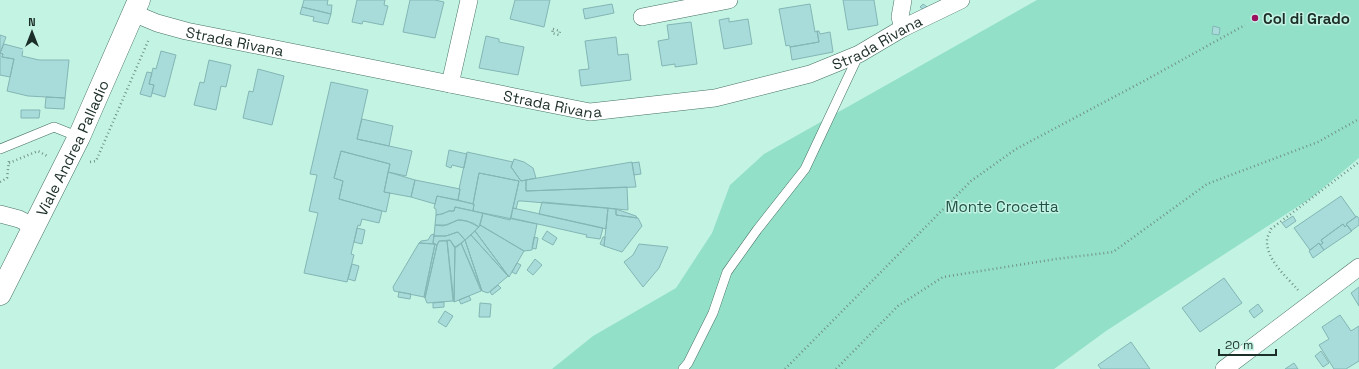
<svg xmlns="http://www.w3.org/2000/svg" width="1359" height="369" font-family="'Space Grotesk',sans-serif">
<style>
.green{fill:#93e0c9}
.building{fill:#a8dcda;stroke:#83b6b4}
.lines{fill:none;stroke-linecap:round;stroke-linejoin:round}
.lane-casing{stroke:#457164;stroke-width:10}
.street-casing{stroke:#457164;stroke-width:18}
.secondary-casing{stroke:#457164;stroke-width:23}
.path{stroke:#719388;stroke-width:2.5;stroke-dasharray:1 3;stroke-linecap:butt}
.lane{stroke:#fff;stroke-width:9}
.street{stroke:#fff;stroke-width:17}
.secondary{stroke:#fff;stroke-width:22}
.poi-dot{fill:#9c1261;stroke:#c3f3e3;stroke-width:1.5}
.labels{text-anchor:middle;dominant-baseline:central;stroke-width:3;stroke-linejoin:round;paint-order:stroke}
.poi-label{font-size:15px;font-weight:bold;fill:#1c2e29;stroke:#c3f3e3;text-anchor:start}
.street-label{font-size:15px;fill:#1c2e29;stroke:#c3f3e3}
.park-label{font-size:15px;fill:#225145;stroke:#c3f3e3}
</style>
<rect width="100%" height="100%" fill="#c3f3e3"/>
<path class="green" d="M1037,0H1359V158L1311,198L1106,331L1054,369H552L593,336L676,288L712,233L730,185L764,154Z"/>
<path class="building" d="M304,0H328L327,5H332L331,14L302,7Z
M357,0H385L384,5L388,6L383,25L363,21L362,24L352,22Z
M410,0H435L444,2L435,38L403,32Z
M515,0H550L544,27L510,19Z
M843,0H874L878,25L848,30Z
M612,4L614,13L585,19L583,9Z
M810,4L815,32L817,31L819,42L790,47L789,45L786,46L779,9Z
M923,4L927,7L924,10L920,7Z
M302,7L331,14L328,24L313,21L314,17L300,14Z
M729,18V22L748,19L752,44L724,49L719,20Z
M691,22L697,64L675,67V64L662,66L658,41L669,39L667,25Z
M1213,26L1220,28L1219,35L1212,34Z
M817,31H819L820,34L830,32L833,52L792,60L790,47L819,42Z
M0,35L6,37L0,53Z
M486,36L499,39V42L524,47L518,75L479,68Z
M616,37L618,55L628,54L631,80L581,86L579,70L589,69L585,41Z
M4,44L23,49L22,56L39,60H69L65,98L28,96L7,91L14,59L2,57L3,54L0,53Z
M161,51L176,55L165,97L152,93L154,85L149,84L153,68L156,69Z
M0,53L3,54L2,57L14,59L10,77L0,75Z
M209,60L231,65L226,87L221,86L216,110L194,105L200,82L204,83Z
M258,69L284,76L272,125L243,118L249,91L253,92Z
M147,72L152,73L149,84L154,85L151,97L140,94Z
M331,82L368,90L357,139L412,151L406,176L388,172L390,164L341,151L334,178L343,181L339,199L382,211L379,223L362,219L360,226L358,225L351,254L354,255L347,282L304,273L318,213L309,211L317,175L310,174Z
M46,97L65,98L64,109L45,108Z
M21,110H40L39,118H21Z
M362,119L393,126L389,146L357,139Z
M449,150L467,154L464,168L452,165L451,168L446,166Z
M341,151L390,164L384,192L390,193L386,212L339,199L343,181L334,178Z
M467,152L513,162L511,167L521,181L526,180V191L627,187L628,210L522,201H518L516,209L513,208L519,181L479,173L473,204L458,200L460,189H459Z
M514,159L524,162L533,168L536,178L521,181L511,167Z
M632,162L636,187L526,191V180Z
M639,162L641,174L634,175L632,163Z
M388,172L415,180L411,197L384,192Z
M479,173L519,181L510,220L473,211L474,204H473Z
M415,180L460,189L458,200L437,196L435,204L411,197Z
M437,196L474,204L473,211L455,207L454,211H449L442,214L436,215V209L434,208Z
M1341,196L1356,217L1346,224L1347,225L1345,227L1343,224L1321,240L1323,243L1320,245L1319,243L1310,250L1294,228Z
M542,202L608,208L606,229L539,214Z
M455,207L483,213L479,227L473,223L462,220H458L443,226L435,225L436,215L442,214L449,211H454Z
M513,208L603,228L600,239L586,237L587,235L511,218Z
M608,208L616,209V215L638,218L642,226L622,252L604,246Z
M616,209L636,216L637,218L616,215Z
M483,213L537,224L532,250L524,251L480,225Z
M1293,216L1296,221L1286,228L1282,223Z
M1357,216L1359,219V225L1351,231L1346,224Z
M458,220L467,221L479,227L465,240L458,232L446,236H434L435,225H447Z
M1343,224L1345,227L1347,225L1352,231L1324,250L1320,245L1323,243L1321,240Z
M480,225L524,251L509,277L475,231Z
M357,228L365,230L362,244L354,242Z
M475,231L509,277L471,235Z
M547,231L557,238L553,245L542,239Z
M457,232L459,233L465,240L457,247H454L450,240L439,241L437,245L433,243L434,236H446Z
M434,234L433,243L435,244L419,243L421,241L428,240L431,235Z
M471,235L508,276L488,293L482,291L465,240Z
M534,237L538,238L536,249L532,248Z
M603,237H605L604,246L600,244Z
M450,240L455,247L454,302L447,241Z
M465,240L482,291L461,243Z
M439,241H447L453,301L427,303L425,298L437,245Z
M419,243L435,244L424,297L394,291L393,287Z
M461,243L481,291L454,302L455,247Z
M1319,243L1324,250L1313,258L1309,251Z
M435,244L437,245L425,298L424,297Z
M639,244L668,247L659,268L643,287L624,262L633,255Z
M535,259L542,265L533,275L527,270Z
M517,263L521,265L516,274L512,272Z
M352,264L359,266L355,281L348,279Z
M1224,278L1242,303L1200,332L1182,308Z
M498,285L501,288L492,295L490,292Z
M1359,287V306L1351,293Z
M399,292L411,294L410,299L398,297Z
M469,296L471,300L461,304L459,300Z
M444,302V307L433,308V303Z
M480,303L491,304L490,317H479Z
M1258,304L1263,311L1254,318L1249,311Z
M445,311L453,316L446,327L438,322Z
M1340,315L1351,331L1359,326V361L1346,369H1334L1319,345L1329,339L1322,327Z
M1131,342L1150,369H1101L1098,365Z
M1321,351L1329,363L1323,367L1315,356Z
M1294,363L1298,369H1285Z"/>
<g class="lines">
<defs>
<path id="lane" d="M0,149L54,127L79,137
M683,369L688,363L713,313L727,272L757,230L805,169L859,54"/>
<g id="street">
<path id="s1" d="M133,13L157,23L186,31L590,112L715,98L810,74L859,54L903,28L961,0"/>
<path d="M642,17L729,0"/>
<path d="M903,28L900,17L903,0"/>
<path d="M450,84L469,0"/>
<path d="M0,214L19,219L35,227"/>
<path d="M1224,369L1359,267"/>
</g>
<g id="secondary">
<path id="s2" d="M0,294L79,137L139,0"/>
</g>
</defs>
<use href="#lane" class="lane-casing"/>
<use href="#street" class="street-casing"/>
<use href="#secondary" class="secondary-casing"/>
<path class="path" d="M553,29L560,31L559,35L552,33Z
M90,162L96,161L149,39
M9,163L38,151L47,156
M0,182L7,178L9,161
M1298,290C1287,277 1266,260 1267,240C1267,237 1270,232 1271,229L1359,162
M785,369L971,181L1016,149L1144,81L1245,25
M836,369L898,306L943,277L1056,259L1113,252L1207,184L1318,142L1359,119"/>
<use href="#lane" class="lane"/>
<use href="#street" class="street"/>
<use href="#secondary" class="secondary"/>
</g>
<circle class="poi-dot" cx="1255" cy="18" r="4"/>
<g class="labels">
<g class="poi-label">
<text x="1263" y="18">Col di Grado</text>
</g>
<g class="street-label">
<text stroke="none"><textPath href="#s1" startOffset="106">Strada Rivana</textPath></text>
<text stroke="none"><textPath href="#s1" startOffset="766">Strada Rivana</textPath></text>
<text stroke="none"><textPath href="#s1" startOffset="430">Strada Rivana</textPath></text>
<text stroke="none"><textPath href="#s2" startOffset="163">Viale Andrea Palladio</textPath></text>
</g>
<g class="park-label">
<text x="1002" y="206">Monte Crocetta</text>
</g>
</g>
<g transform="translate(32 32)" stroke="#c3f3e3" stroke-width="3" paint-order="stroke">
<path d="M0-3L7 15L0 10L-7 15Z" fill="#1c2e29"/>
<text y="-6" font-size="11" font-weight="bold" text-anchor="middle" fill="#1c2e29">N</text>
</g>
<path d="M1219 349v6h57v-6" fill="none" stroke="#1c2e29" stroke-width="2"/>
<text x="1225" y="349" font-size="12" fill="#1c2e29" stroke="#c3f3e3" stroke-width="3" paint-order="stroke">20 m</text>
</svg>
